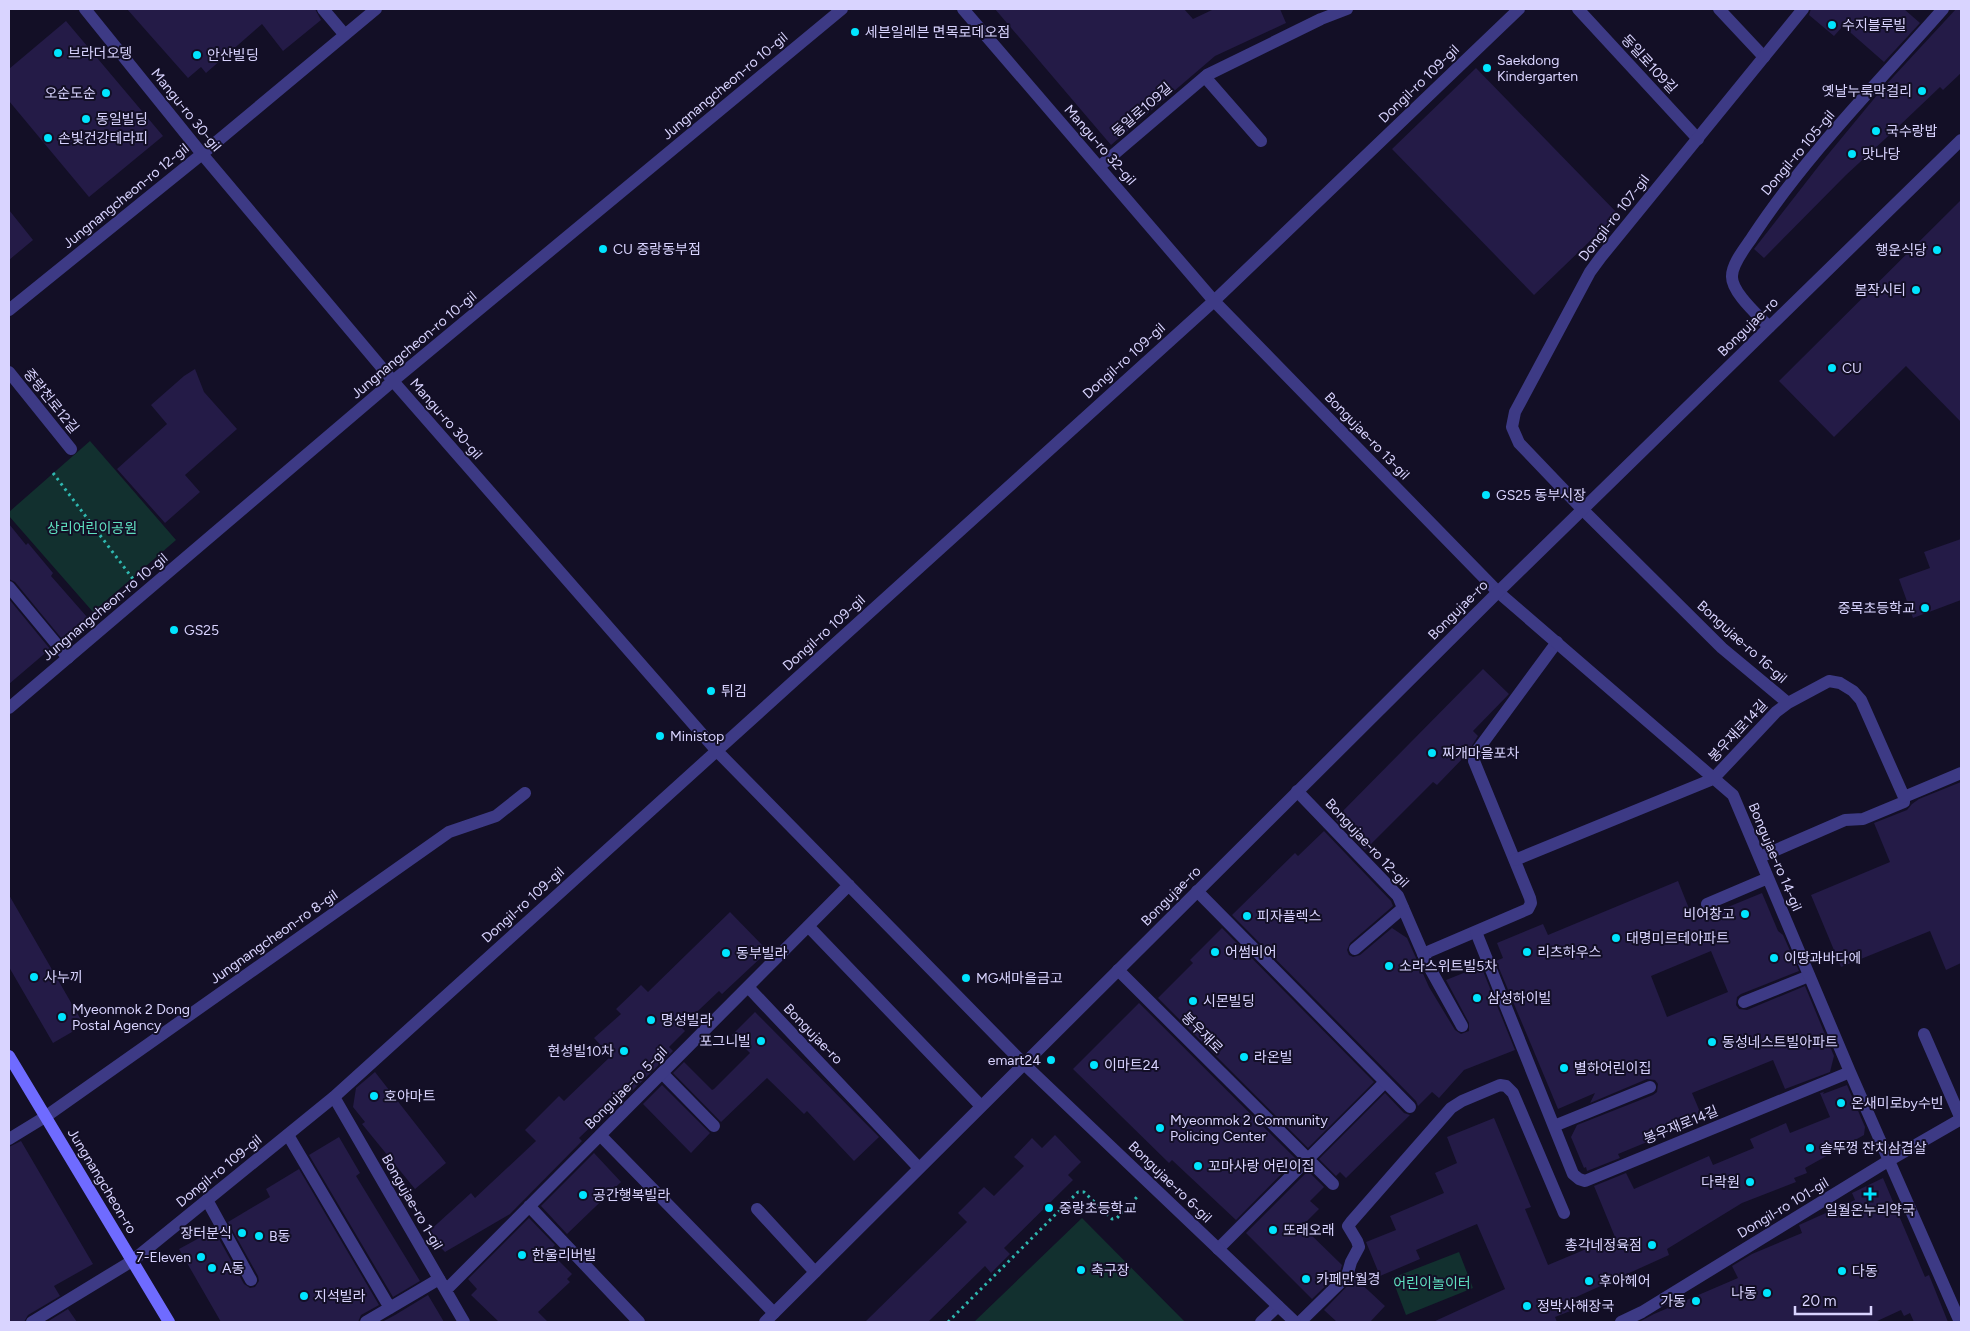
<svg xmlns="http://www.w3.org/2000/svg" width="1970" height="1331" font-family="Figtree,'Noto Sans KR',sans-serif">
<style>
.green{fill:#12302f}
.building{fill:#241b47;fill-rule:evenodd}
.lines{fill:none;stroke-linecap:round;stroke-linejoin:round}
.path{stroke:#2fb8b0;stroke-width:3;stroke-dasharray:2.5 4;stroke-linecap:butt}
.service{stroke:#3d3a85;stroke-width:12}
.minor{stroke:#3d3a85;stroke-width:12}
.tertiary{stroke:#3d3a85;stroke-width:12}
.secondary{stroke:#6f6bff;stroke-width:12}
.poi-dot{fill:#00e5ff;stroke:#130f26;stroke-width:2}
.labels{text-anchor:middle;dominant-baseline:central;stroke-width:4;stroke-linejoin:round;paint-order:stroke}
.poi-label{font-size:14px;fill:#d9d4ff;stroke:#130f26;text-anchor:start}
.street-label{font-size:14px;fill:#d9d4ff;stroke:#130f26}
.park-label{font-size:14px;fill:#5fe0c0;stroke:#130f26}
</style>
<rect width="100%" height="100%" fill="#130f26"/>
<path class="green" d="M90,441L176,540L93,612L9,516V512Z
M1082,1218L1185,1322H974Z
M1459,1252L1473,1288L1406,1315L1392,1278Z"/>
<path class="building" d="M127,9H315L321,20L283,51L262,24L206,73L201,67L188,78Z
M995,9H1184L1193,19L1214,9H1280L1286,23L1215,56L1111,145Z
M1811,9H1904L1920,23L1884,62L1843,26L1834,36L1809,15Z
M1956,9H1961V73L1943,90L1940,87L1898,127L1846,175L1764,258L1754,249L1821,163L1882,89Z
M66,21L163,136L89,197L9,101V69Z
M1476,68L1618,214L1534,295L1392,149Z
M1961,200V422L1906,366L1834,437L1779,381Z
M9,210L33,240L9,260Z
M195,369L204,392L237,429L185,475L200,492L165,523L117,469L167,424L151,405L184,376Z
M9,524L26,545L28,543L53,573L51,576L87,617L62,639L15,582L9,579Z
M1961,539V600L1913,618L1899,579L1930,568L1924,552Z
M9,599L50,649L9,684Z
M1483,669L1509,694L1473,731L1478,736L1466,755L1437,785L1433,782L1365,850L1335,819Z
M1961,782V963L1946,970L1930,931L1841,967L1811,895L1890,862L1874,823L1907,810L1912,804L1919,799Z
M1324,831L1391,901L1393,906L1350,943L1347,950L1349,955L1353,957L1360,955L1392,928L1407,938L1429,987L1455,1030L1461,1034L1469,1031V1023L1446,980L1481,966L1515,1050L1464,1070L1439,1098L1432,1092L1418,1106L1416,1101L1232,915L1295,853L1298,856Z
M1678,881L1694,921L1762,893L1778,931L1783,935L1799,971L1741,994L1737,997L1736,1005L1739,1009L1747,1010L1805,986L1834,1056L1830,1072L1785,1089L1773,1060L1692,1093L1703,1119L1618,1154L1620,1158L1587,1171L1586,1167L1584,1168L1571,1137L1577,1125L1653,1095L1657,1092L1658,1084L1655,1080L1647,1079L1590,1103L1595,1093L1558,1109L1496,961L1503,958L1497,943L1543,924L1548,935ZM1711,951L1728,992L1667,1017L1651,976Z
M9,895L84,1025L53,1043L9,967Z
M730,912L768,951L722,994L719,991L681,1027L685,1031L669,1047L673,1051L631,1092L629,1090L579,1138L582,1141L510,1214L445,1252L427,1233L471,1193L475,1198L536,1141L525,1130L559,1096L564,1101L611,1056L594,1038L621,1014L616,1009L641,985L648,992Z
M1222,928L1374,1082L1308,1148L1158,998L1193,963L1190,960Z
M1139,1003L1296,1159L1236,1220L1172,1160L1169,1163L1073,1069Z
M755,1012L879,1137L854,1161L807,1111L804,1114L767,1078L721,1122L673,1073L684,1062L712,1090L714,1089L750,1053L732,1035Z
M375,1072L446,1163L415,1189L362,1124L365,1122L353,1107L356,1088Z
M662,1085L710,1133L691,1153L643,1104Z
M1847,1085L1865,1127L1864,1135L1805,1168L1807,1173L1794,1178L1796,1182L1742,1203L1667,1249L1669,1255L1574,1298L1578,1308L1555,1317L1557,1322H1433L1505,1289L1477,1224L1416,1250L1420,1259L1380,1276L1366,1242L1396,1230L1390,1216L1444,1193L1435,1173L1457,1163L1447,1137L1494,1118L1531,1207L1525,1209L1548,1265L1615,1237L1594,1186L1626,1173L1634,1189L1709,1156L1713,1165L1754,1148L1750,1139L1786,1123L1790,1133L1830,1117L1820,1093L1824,1092L1823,1094Z
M1385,1093L1404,1113L1410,1115L1346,1178L1340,1172L1336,1176L1319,1159Z
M1055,1135L1081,1162L1068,1175L1073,1180L1004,1248L1010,1254L991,1273L985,1266L928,1322H865L967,1222L958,1213L984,1187L994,1196L1024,1166L1014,1157L1032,1138L1042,1148Z
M339,1137L360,1173L356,1176L420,1281L393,1297L309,1155Z
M21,1141L93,1264L54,1286L60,1296L28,1315L24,1322H9V1147Z
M594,1153L621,1182L567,1234L541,1206Z
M299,1169L379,1305L361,1315L358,1322H221L179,1249L214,1230L244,1284L250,1288L255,1287L259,1281L258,1276L228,1222L270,1197L266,1189Z
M1308,1171L1324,1187L1310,1201L1319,1209L1302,1226L1342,1265L1340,1272L1312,1299L1246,1233Z
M1883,1178L1925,1277L1929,1275L1948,1322H1914L1910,1313L1904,1316L1901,1310L1875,1322H1639L1654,1314L1738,1278L1732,1266L1752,1254L1802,1233L1799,1225L1855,1200L1852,1193Z
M529,1218L555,1245L549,1251L572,1274L567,1279L570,1282L538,1312L548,1322H499L471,1295L477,1289L468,1279Z
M1355,1278L1385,1306L1370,1322H1337L1324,1310Z
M428,1295L444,1322H382L395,1315Z
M68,1309L77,1322H47Z"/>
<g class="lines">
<path class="path" d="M53,473L133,579
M948,1322L1078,1192H1084L1112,1219L1117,1218L1137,1197"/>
<path class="service" d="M1578,9L1698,139
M1719,9L1764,57
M1205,77L1261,141
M9,372L71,449
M9,587L68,658
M1760,857L1845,820L1863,819L1904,802V797
M1355,949L1403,908
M1423,954L1528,909L1531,903L1530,898L1474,761V755L1557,642
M1118,970L1333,1184
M1744,1002L1809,976
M1924,1034L1961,1119
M662,1073L714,1126
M288,1135L390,1308
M207,1200L251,1280
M757,1209L815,1272
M1218,1249L1385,1082
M366,1322L439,1279
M1261,1322L1278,1306
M1300,1322L1347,1276L1351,1262L1359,1247L1357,1241L1348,1226L1351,1222L1451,1108L1462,1101L1500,1085L1506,1086L1513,1093L1564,1213"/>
<path class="minor" d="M85,9L202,154L393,381L716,750L1024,1064L1295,1322
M323,9L345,35
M963,9L1214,301L1498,592L1733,795L1850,1072L1960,1322
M1803,9L1601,257L1590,272L1515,412L1512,427L1519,443L1583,510L1722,648L1788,703L1829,681L1840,683L1853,691L1861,700L1904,797L1961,773
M1099,167L1207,75L1321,19L1347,9
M9,310L202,154L376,9
M1769,327C1759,316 1731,292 1732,276C1732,263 1746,247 1753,236C1807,154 1878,83 1943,9
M9,708L393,381L842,9
M1297,791L1398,896L1427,963L1462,1026
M1515,860L1713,779L1776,712L1788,703
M1197,891L1410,1107
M1707,904L1768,878
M808,926L981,1106
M1476,932L1573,1174L1579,1179L1585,1181L1850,1072
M748,987L919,1168
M334,1097L464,1322
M1554,1126L1650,1087
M600,1135L774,1313
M9,1139L45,1117L449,832L496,816L525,793
M529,1206L639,1322
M446,1290L849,885
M32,1322L132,1261L334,1097L1214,301L1519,9
M1621,1322L1642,1312L1888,1161L1961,1119"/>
<path class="tertiary" d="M765,1322L1498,592L1961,140"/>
<path class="secondary" d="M9,1056L169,1322"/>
</g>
<g class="poi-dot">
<circle cx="1832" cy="25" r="5"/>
<circle cx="855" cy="32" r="5"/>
<circle cx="58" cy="53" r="5"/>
<circle cx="197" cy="55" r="5"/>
<circle cx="1487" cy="68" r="5"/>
<circle cx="1922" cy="91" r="5"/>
<circle cx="106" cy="93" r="5"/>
<circle cx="86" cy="119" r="5"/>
<circle cx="1876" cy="131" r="5"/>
<circle cx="48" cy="138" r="5"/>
<circle cx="1852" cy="154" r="5"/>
<circle cx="603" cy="249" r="5"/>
<circle cx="1937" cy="250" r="5"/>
<circle cx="1916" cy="290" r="5"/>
<circle cx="1832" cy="368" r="5"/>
<circle cx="1486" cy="495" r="5"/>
<circle cx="1925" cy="608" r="5"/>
<circle cx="174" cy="630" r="5"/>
<circle cx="711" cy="691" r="5"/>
<circle cx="660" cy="736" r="5"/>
<circle cx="1432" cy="753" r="5"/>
<circle cx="1745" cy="914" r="5"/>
<circle cx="1247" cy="916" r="5"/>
<circle cx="1616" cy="938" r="5"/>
<circle cx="1215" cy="952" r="5"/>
<circle cx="1527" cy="952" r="5"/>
<circle cx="726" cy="953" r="5"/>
<circle cx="1774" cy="958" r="5"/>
<circle cx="1389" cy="966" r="5"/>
<circle cx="34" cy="977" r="5"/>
<circle cx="966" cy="978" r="5"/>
<circle cx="1477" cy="998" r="5"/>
<circle cx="1193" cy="1001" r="5"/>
<circle cx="62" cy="1017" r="5"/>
<circle cx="651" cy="1020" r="5"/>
<circle cx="761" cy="1041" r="5"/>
<circle cx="1712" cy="1042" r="5"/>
<circle cx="624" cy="1051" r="5"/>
<circle cx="1244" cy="1057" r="5"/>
<circle cx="1051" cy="1060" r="5"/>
<circle cx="1094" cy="1065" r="5"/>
<circle cx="1564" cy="1068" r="5"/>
<circle cx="374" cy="1096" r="5"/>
<circle cx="1841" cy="1103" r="5"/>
<circle cx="1160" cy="1128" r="5"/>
<circle cx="1810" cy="1148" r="5"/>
<circle cx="1198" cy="1166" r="5"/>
<circle cx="1750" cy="1182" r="5"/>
<path d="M1867.5 1186.5h5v5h5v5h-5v5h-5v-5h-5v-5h5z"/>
<circle cx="583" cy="1195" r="5"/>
<circle cx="1049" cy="1208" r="5"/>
<circle cx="1273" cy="1230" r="5"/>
<circle cx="242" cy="1233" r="5"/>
<circle cx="259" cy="1236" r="5"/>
<circle cx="1652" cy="1245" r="5"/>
<circle cx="522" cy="1255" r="5"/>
<circle cx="201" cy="1257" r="5"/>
<circle cx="212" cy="1268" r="5"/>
<circle cx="1081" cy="1270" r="5"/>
<circle cx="1842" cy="1271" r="5"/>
<circle cx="1306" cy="1279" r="5"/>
<circle cx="1589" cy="1281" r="5"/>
<circle cx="1767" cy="1293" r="5"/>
<circle cx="304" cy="1296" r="5"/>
<circle cx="1696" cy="1301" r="5"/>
<circle cx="1527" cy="1306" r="5"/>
</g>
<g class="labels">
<g class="poi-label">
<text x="1842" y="25">수지블루빌</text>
<text x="865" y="32">세븐일레븐 면목로데오점</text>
<text x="68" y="53">브라더오뎅</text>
<text x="207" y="55">안산빌딩</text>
<text x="1497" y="60">Saekdong<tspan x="1497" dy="16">Kindergarten</tspan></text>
<text x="1912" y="91" text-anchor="end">옛날누룩막걸리</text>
<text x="96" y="93" text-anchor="end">오순도순</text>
<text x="96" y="119">동일빌딩</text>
<text x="1886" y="131">국수랑밥</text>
<text x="58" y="138">손빛건강테라피</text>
<text x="1862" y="154">맛나당</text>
<text x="613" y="249">CU 중랑동부점</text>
<text x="1927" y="250" text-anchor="end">행운식당</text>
<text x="1906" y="290" text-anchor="end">봄작시티</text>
<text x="1842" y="368">CU</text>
<text x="1496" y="495">GS25 동부시장</text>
<text x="1915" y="608" text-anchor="end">중목초등학교</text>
<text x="184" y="630">GS25</text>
<text x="721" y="691">튀김</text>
<text x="670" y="736">Ministop</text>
<text x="1442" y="753">찌개마을포차</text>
<text x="1735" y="914" text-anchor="end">비어창고</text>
<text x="1257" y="916">피자플렉스</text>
<text x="1626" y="938">대명미르테아파트</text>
<text x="1225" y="952">어썸비어</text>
<text x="1537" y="952">리츠하우스</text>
<text x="736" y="953">동부빌라</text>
<text x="1784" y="958">이땅과바다에</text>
<text x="1399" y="966">소라스위트빌5차</text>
<text x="44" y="977">사누끼</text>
<text x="976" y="978">MG새마을금고</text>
<text x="1487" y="998">삼성하이빌</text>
<text x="1203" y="1001">시몬빌딩</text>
<text x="72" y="1009">Myeonmok 2 Dong<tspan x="72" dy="16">Postal Agency</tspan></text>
<text x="661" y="1020">명성빌라</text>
<text x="751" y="1041" text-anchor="end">포그니빌</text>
<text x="1722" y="1042">동성네스트빌아파트</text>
<text x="614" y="1051" text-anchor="end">현성빌10차</text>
<text x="1254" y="1057">라온빌</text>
<text x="1041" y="1060" text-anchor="end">emart24</text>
<text x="1104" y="1065">이마트24</text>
<text x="1574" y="1068">별하어린이집</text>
<text x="384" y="1096">호야마트</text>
<text x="1851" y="1103">온새미로by수빈</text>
<text x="1170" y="1120">Myeonmok 2 Community<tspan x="1170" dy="16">Policing Center</tspan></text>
<text x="1820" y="1148">솥뚜껑 잔치삼겹살</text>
<text x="1208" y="1166">꼬마사랑 어린이집</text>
<text x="1740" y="1182" text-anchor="end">다락원</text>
<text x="593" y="1195">공간행복빌라</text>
<text x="1059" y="1208">중랑초등학교</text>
<text x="1870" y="1210" text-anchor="middle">일월온누리약국</text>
<text x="1283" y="1230">또래오래</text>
<text x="232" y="1233" text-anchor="end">장터분식</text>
<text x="269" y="1236">B동</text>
<text x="1642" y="1245" text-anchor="end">총각네정육점</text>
<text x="532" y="1255">한울리버빌</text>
<text x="191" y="1257" text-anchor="end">7-Eleven</text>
<text x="222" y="1268">A동</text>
<text x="1091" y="1270">축구장</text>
<text x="1852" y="1271">다동</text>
<text x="1316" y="1279">카페만월경</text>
<text x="1599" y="1281">후아헤어</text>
<text x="1757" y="1293" text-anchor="end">나동</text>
<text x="314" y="1296">지석빌라</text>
<text x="1686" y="1301" text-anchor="end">가동</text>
<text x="1537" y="1306">정박사해장국</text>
</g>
<g class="street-label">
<text transform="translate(1649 64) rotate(47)">동일로109길</text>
<text transform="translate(1419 84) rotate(-44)">Dongil-ro 109-gil</text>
<text transform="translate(725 86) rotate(-40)">Jungnangcheon-ro 10-gil</text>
<text transform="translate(186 110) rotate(51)">Mangu-ro 30-gil</text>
<text transform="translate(1142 110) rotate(-41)">동일로109길</text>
<text transform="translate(1100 145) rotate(49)">Mangu-ro 32-gil</text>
<text transform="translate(1798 153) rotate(-50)">Dongil-ro 105-gil</text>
<text transform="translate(126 196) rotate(-39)">Jungnangcheon-ro 12-gil</text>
<text transform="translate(1614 218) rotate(-52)">Dongil-ro 107-gil</text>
<text transform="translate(1748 327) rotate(-44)">Bongujae-ro</text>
<text transform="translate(414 345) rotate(-40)">Jungnangcheon-ro 10-gil</text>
<text transform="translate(1124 361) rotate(-42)">Dongil-ro 109-gil</text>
<text transform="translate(51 401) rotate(51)">중랑천로12길</text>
<text transform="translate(446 419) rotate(49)">Mangu-ro 30-gil</text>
<text transform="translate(1367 436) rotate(46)">Bongujae-ro 13-gil</text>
<text transform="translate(105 607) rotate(-40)">Jungnangcheon-ro 10-gil</text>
<text transform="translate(1458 610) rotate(-45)">Bongujae-ro</text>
<text transform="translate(824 633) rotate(-42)">Dongil-ro 109-gil</text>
<text transform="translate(1742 642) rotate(42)">Bongujae-ro 16-gil</text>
<text transform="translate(1738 731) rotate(-47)">봉우재로14길</text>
<text transform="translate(1367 843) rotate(47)">Bongujae-ro 12-gil</text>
<text transform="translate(1775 857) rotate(67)">Bongujae-ro 14-gil</text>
<text transform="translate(1171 896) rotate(-45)">Bongujae-ro</text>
<text transform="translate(523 905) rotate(-42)">Dongil-ro 109-gil</text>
<text transform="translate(274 937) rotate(-35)">Jungnangcheon-ro 8-gil</text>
<text transform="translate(1202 1033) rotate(45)">봉우재로</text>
<text transform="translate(813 1034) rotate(46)">Bongujae-ro</text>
<text transform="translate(626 1088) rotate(-45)">Bongujae-ro 5-gil</text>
<text transform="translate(1681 1125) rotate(-22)">봉우재로14길</text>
<text transform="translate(219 1171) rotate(-39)">Dongil-ro 109-gil</text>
<text transform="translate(102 1181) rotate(59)">Jungnangcheon-ro</text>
<text transform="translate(1170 1182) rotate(44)">Bongujae-ro 6-gil</text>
<text transform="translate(412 1202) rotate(60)">Bongujae-ro 1-gil</text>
<text transform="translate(1783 1208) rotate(-31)">Dongil-ro 101-gil</text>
</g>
<g class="park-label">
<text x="92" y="528">상리어린이공원</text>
<text x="1432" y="1283">어린이놀이터</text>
</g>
</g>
<rect width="1970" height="1331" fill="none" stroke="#d9d4ff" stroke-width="20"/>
<path d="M1795 1306v8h76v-8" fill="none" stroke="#d9d4ff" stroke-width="2.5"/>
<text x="1802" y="1306" font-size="15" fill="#d9d4ff" stroke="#130f26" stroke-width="4" paint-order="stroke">20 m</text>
</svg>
